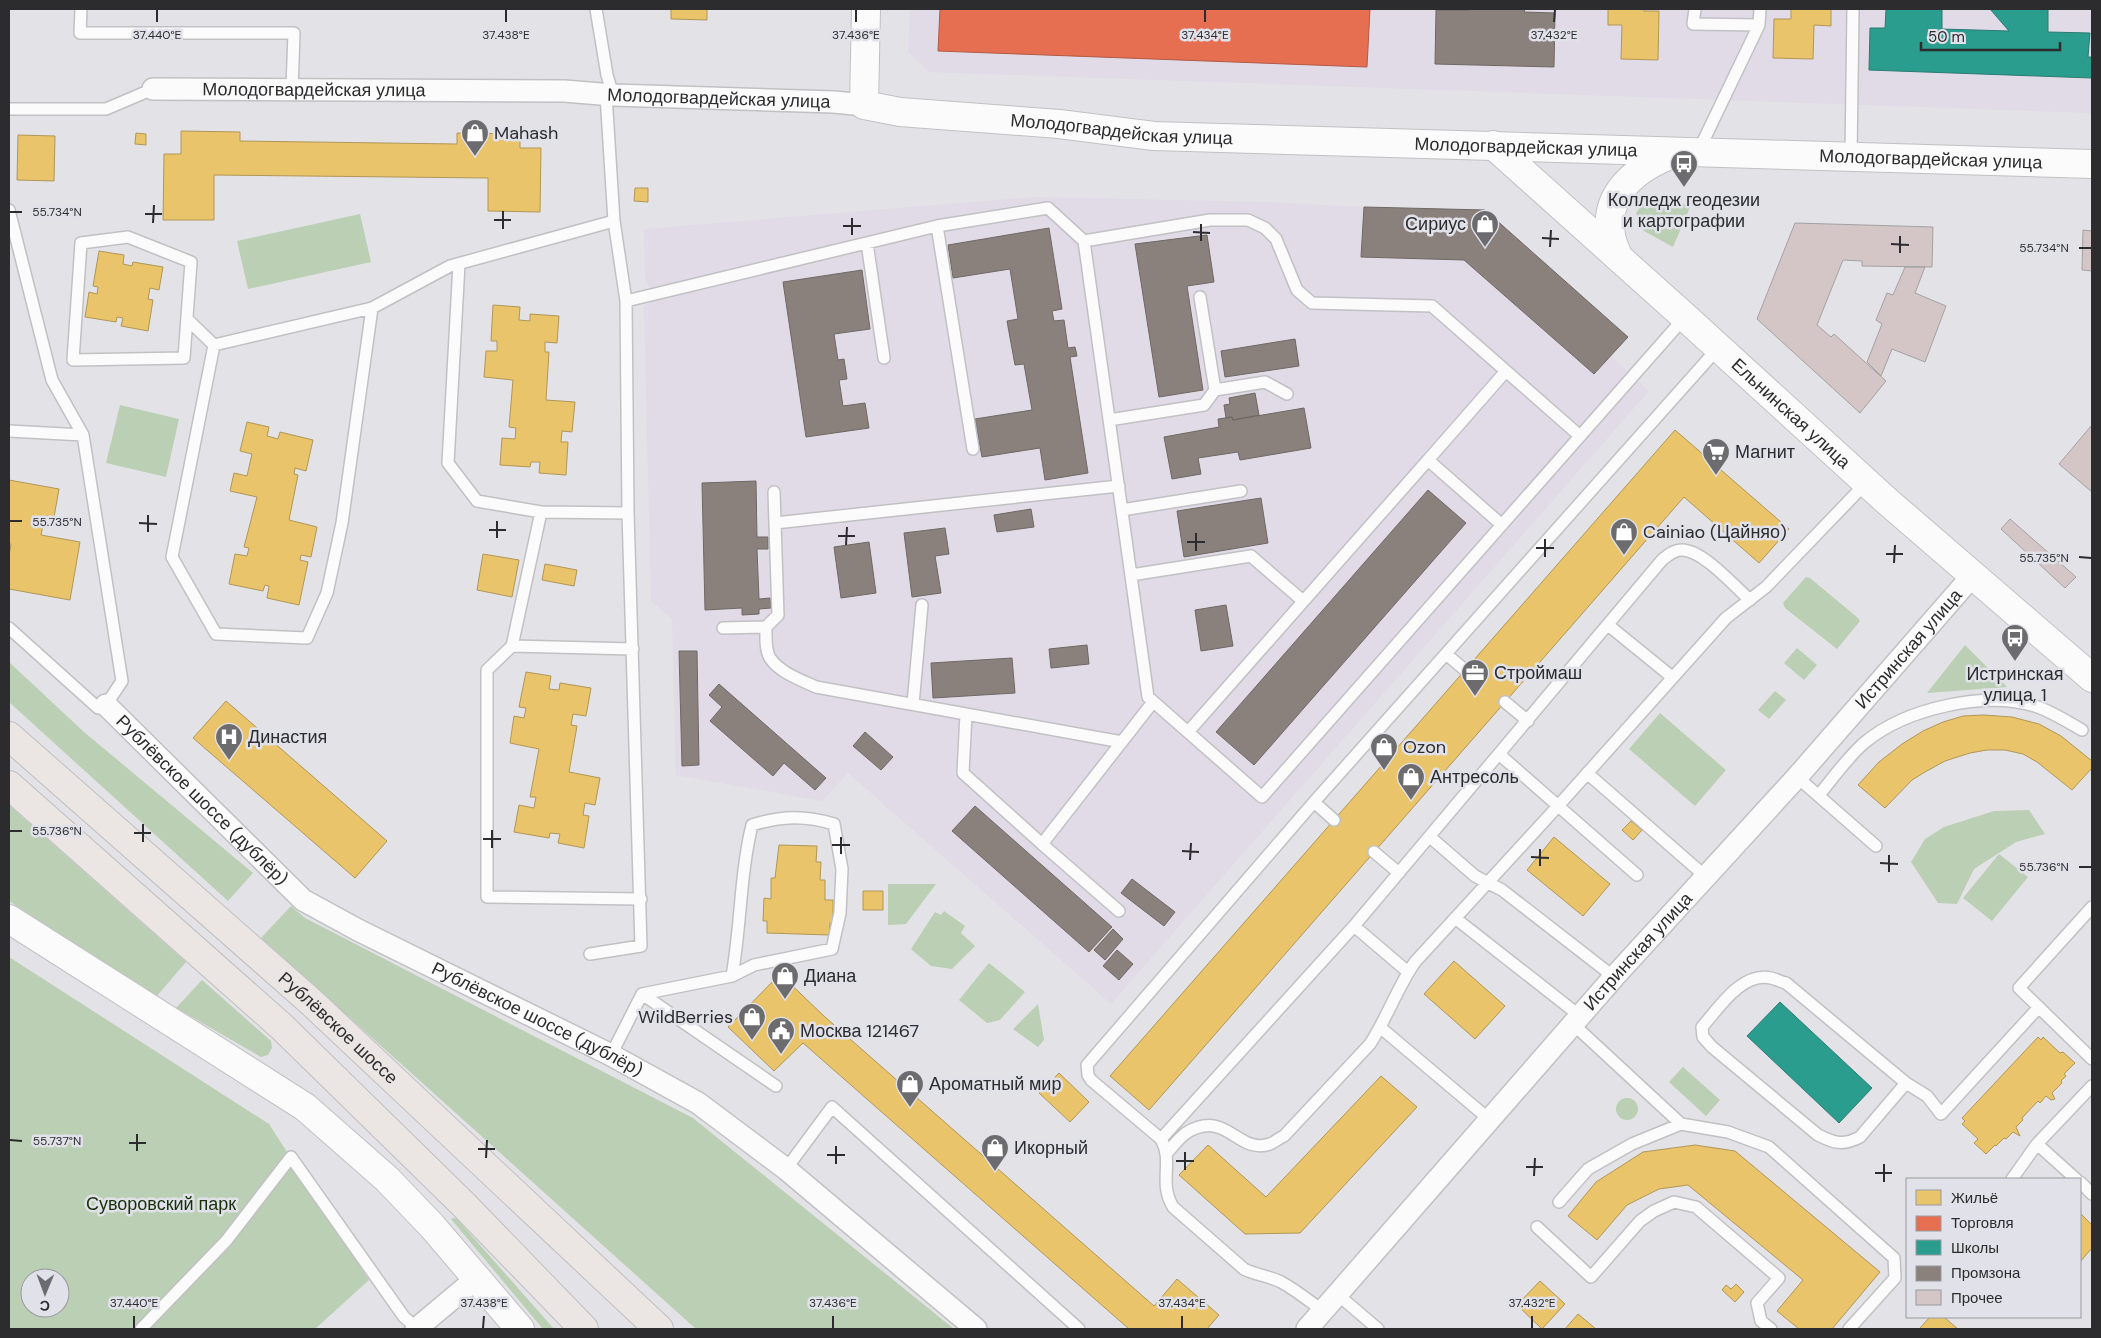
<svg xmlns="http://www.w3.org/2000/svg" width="2101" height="1338" font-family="'DM Sans',sans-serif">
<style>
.industrial{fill:#e1dae7}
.green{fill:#bacfb3;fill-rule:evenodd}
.homes{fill:#e9c46a;stroke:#b09658}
.shops{fill:#e76f51;stroke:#af5b47}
.schools{fill:#2a9d8f;stroke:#2b7b72}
.industry{fill:#8a817c;stroke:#6e6865}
.building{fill:#d4c6c7;stroke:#a3a1a3}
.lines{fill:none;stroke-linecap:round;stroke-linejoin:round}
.lane-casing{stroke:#c1c1c4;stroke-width:14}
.street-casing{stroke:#c1c1c4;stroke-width:24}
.secondary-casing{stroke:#c1c1c4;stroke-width:30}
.primary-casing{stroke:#bfbfc1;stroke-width:30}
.lane{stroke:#fbfbfb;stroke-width:11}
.street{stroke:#fbfbfb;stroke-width:21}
.secondary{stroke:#fbfbfb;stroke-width:28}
.primary{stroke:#ebe5e3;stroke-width:28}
.ticks{fill:none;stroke:#2c2c2f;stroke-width:2}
.labels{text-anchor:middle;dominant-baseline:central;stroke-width:5;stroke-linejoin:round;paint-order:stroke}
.street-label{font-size:18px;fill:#2c2c2f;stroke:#e1e1e9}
.poi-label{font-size:18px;fill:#2c2c2f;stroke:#e1e1e9;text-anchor:start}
.park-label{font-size:18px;fill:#18310a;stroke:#e1e1e9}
.ticks-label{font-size:12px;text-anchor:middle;fill:#2c2c2f;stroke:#e1e1e9;stroke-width:5;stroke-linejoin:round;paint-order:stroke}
</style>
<rect width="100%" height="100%" fill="#e3e3e7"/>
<path class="industrial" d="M910,9H2092V113L929,72L908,52Z
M1034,197L1264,202L1364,207L1485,210L1611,356L1649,391L1111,1004L848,773L822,801L676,775L672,619L651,601L644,306L650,302V287L645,279L644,229Z"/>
<path class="green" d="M1645,199L1691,205L1673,247L1644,231L1636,213Z
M360,214L371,262L248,289L237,241Z
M120,405L179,419L166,477L106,463Z
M1806,577L1810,578L1858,618L1860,621L1837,649L1785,608L1783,603Z
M1965,645L2007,687L1927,693Z
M1797,648L1817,665L1804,680L1784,663Z
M9,662L84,732L253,873L228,901L9,702Z
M1775,691L1786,700L1769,719L1758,710Z
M1660,713L1726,770L1695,806L1629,749Z
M9,805L186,962L156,997L9,901Z
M2029,810L2045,834L2016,842L1974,869L1957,904L1938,903L1911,862L1925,839L1944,827L1994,811Z
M1999,854L2028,877L1992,921L1963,898Z
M888,884H936L906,924L888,925Z
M291,906L305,918L693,1118L954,1329H696L261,938Z
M944,911L965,926L961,933L975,946L952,969L931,966L911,949L935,912L941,915Z
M9,957L269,1124L369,1280L315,1329H9ZM30,1278H60V1308H30Z
M989,963L1025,992L1000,1020L987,1023L959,1000Z
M202,980L271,1041L272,1048L268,1055L261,1057L176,1008Z
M1038,1004L1044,1040L1038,1047L1013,1029Z
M1683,1067L1720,1100L1706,1116L1669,1082Z
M1616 1109a11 11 0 1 1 22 0a11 11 0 1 1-22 0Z
M454,1218L457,1219L554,1329H543L451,1219Z"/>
<path class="homes" d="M671,9H707V20L671,19Z
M1608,9H1644V11H1659L1658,60L1621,59L1622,25H1608Z
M1791,9H1831V26L1814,25L1813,59L1773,58L1774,19H1791Z
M181,131L240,132V141L457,144V133L520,134V148H541L540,212L488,211V178L214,175V220H163L164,154H181Z
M136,133L146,134V145L135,144Z
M18,135L55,136L54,181L17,180Z
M635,188H648V202L634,201Z
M99,251L124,255L123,264L132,266L133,262L163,267L159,290L150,288L148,299L153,300L148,331L121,326L123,318L117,317L116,322L85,317L89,292L97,294L98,287L93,286Z
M493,305L520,307L519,320L530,321V314L559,316L557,343L545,342V352H549L546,400L575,402L572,432L562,431L561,442H568L566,475L539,473L540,462H531L530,467L500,465L502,438L515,439L516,428L509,427L513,380L484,377L486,351H497V341H491Z
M247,422L269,427L267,436L278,439L280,432L313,440L306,471L295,468L294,474L298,475L289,520L317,527L311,557L301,555L300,560L308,562L299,605L267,598L269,586L265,585L263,591L229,584L235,554L247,556L249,548L244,547L257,497L230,491L234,473L247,476L252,454L240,451Z
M1675,430L1789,529L1759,563L1684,497L1149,1110L1110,1076Z
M9,480L59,489L54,517L45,516L41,535L80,542L70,600L9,589V556L11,544H9Z
M483,554L519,560L512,597L477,590Z
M545,564L577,570L574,586L542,580Z
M526,672L551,676L549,689L559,690L560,683L591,688L586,716L573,714L571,725L577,726L569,772L600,778L595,805L585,803L583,815L589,816L584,848L558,843L560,834L550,833L549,838L514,832L519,805L534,808L536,797H530L539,749L510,743L514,716L524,718L526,708L519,707Z
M226,701L387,841L355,878L193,738Z
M1984,715L2012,717L2039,724L2061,736L2092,761V768L2072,790L2037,762L2023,754L2005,750H1987L1970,753L1945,761L1925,772L1912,780L1885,808L1858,785L1879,762L1902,744L1923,731L1943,722L1963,716Z
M1631,821L1642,830L1633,840L1622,830Z
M1554,837L1610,884L1583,916L1527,870Z
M779,845L817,846L816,862H821L820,880H825V900H833V923H830L829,935L767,933V921H763L764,898L771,899V878H775Z
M863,891H883V910H863Z
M1454,961L1505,1006L1475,1039L1424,994Z
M780,974L825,1017L1154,1306L1177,1279L1219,1315L1207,1329H1129L803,1043L774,1071L728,1027Z
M2038,1037L2041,1040L2043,1037L2060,1053L2063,1052L2075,1063L2064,1074L2066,1076L2061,1081L2062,1083L2052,1093L2055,1099L2051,1100L2046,1096L2040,1103L2038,1101L2022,1118L2023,1120L2016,1127L2020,1136L2013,1132L2006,1139L2004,1138L1996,1146L1995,1145L1986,1154L1974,1143L1978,1139L1962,1124L1965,1121L1962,1118Z
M1059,1073L1089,1102L1070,1122L1039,1093Z
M1381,1076L1417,1107L1300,1233L1245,1234L1179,1175L1208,1145L1266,1197Z
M1695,1145L1735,1151L1880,1272L1832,1329H1799L1777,1311L1803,1280L1688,1185L1659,1189L1627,1205L1597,1240L1568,1216L1596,1182L1643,1152Z
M2080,1213L2092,1225V1248L2080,1262Z
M1540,1281L1565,1304L1542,1329L1517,1305Z
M1736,1284L1744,1292L1735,1302L1722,1290L1726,1285L1731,1289Z
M1578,1314L1596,1329H1565Z
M1930,1317H1944L1958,1329H1919Z"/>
<path class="shops" d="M940,9H1370L1367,67L938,51Z"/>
<path class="schools" d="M1886,9H1942V29L2009,31L1990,9H2048V32L2090,33L2088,57H2092V78L1869,70L1870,28H1885Z
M1780,1002L1872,1088L1839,1123L1747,1036Z"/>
<path class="industry" d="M1469,9H1525L1524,12L1555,13L1554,67L1435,64L1436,10H1469Z
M1364,207L1485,210L1628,337L1594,374L1464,260L1361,257Z
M1049,228L1062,309L1052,311L1054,321L1064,320L1068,348L1075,347L1077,356L1070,357L1088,473L1045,480L1040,448L982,457L975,419L1032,410L1024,364L1015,365L1007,321L1018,319L1010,269L953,278L948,245Z
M1207,235L1214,282L1187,286L1203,390L1159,397L1135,244Z
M862,270L870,329L834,334L838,360L844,359L847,379L839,380L843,406L865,403L869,428L806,437L783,282Z
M1295,339L1299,366L1225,377L1221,351Z
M1255,393L1259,415L1233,420L1232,417L1226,418L1224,405L1230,404L1229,398Z
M1304,408L1311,448L1240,460L1238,452L1198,458L1201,474L1172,479L1164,437L1219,427L1218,419L1232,417L1233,420Z
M756,481L757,537H768V549H757L759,599L770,598L771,608L759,609V614L742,615V608L705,610L702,483Z
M1428,490L1466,523L1254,765L1216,732Z
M1261,498L1268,543L1184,557L1177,511Z
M1031,509L1034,527L997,532L994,515Z
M945,528L949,554L935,556L941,593L912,597L904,533Z
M869,542L876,593L841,598L834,547Z
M1226,605L1233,646L1201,651L1195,610Z
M1087,645L1089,664L1051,668L1049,649Z
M679,651H697L699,765L682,766Z
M1012,658L1015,693L933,698L931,663Z
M719,684L826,778L815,790L784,763L773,776L710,721L722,707L709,695Z
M865,732L893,757L881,770L853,746Z
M975,806L1112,927L1089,952L952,831Z
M1132,879L1175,912L1164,926L1121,893Z
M1113,929L1123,939L1105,960L1094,950Z
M1117,950L1133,964L1119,980L1103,966Z"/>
<path class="building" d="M1795,223L1933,227L1932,267L1862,266V261L1843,260L1817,325L1831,337L1834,334L1886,381L1860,413L1757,319Z
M2083,230L2092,231V271L2082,270Z
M1905,267H1925L1915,293L1946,306L1925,362L1892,349L1881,376L1867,362L1882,324L1876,320L1887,293L1893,295Z
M2092,425V492L2059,464Z
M2010,519L2076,577L2065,588L2001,529Z"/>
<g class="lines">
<defs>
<path id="lane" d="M81,9L80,33H294L292,89
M596,9L607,75L613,95
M1695,9L1693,24L1759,25
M9,109H106L153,89
M1698,152L1759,25L1760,9
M1851,157L1853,9
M9,210L52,380L83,435L122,681L106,705L98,708L9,628
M128,237L191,262L184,358L73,360L81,243Z
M867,243L884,358
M459,264L448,463L477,501L541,512L628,513
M626,301L937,226
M187,319L214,345L372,308L450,266L614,221
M214,345L172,557L216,634L307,638L327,593L342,523L372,308
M1215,390L1265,382L1287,394
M1109,420L1204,405L1215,390L1200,297
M9,431L83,435
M1580,436L1432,306L1312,303L1297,290L1276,239L1265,228L1248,220H1210L1084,241L1148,697L1262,797L1685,317
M973,449L937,226L1048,208L1084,241
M1428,460L1506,371
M774,492L778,615L766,627C766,637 765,650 770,658C780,673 801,680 816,687L1122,742
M1122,510L1241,491
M775,523L1119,486
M1131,575L1251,556L1303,601
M1608,625L1672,677
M723,628L766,627
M512,646L541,512
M633,649L512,646L487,670V897L641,899
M1446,654L1465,670
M1505,702L1528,721
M913,704L922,605
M966,714L963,773L1042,844
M1188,732L1428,460L1502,525
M1500,755L1637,875
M1587,773L1705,876
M1797,777L1876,846
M1819,795C1833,778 1847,758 1864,743C1906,708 1986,690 2038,707C2054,713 2068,722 2082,730
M1314,802L1334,820
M1430,837L1475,876L1502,890L1614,977
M1374,852L1399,873
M2092,907L2019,988L2092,1059
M1119,911L1042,844L1153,702
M1455,918L1580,1016
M1354,926L1408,972
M590,954L641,946L628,513L626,301L614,221L606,95
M642,994L776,1086
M1381,1028L1490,1120
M611,1055L642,994L732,976L754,965L832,949L840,913L842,869L834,824C805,815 781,816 752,825C740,874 741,925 732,976
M1906,1083L1860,1137C1843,1146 1834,1143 1818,1135L1712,1047L1703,1037L1702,1027C1719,1008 1741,972 1771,978C1776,979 1781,982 1786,983L1906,1083L1927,1096L1941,1114L2039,1007
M1681,1124L1728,1132L1769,1147L1894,1258L1895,1278L1849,1329
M1161,1139L1354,926L1662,560C1668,555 1674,550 1682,550C1703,550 1735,587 1750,600
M2037,1144L2092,1086
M1167,1153C1173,1146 1179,1138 1186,1133C1227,1108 1237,1155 1270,1144C1275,1142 1279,1138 1284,1136L1370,1044C1387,1018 1397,988 1415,962L1558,806L1726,618L1766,587L1867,482
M786,1169L832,1107L1079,1329
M2012,1179L2037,1144L2076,1179
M2080,1182L2092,1194
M1559,1202L1588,1169L1632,1144L1681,1124L1573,1024
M1537,1227L1591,1277L1640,1221L1654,1211L1674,1202L1696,1207L1779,1278L1757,1303L1761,1321L1771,1329
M1337,1294L1378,1329
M1323,1311C1309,1301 1296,1290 1281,1282C1269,1276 1256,1275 1244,1269L1173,1207C1158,1182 1174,1162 1161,1139L1091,1080L1088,1075L1087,1065L1314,802L1719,347
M141,1329L226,1241L291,1157L404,1317L418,1329"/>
<g id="street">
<path id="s1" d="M153,89L564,91L613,95L834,102L864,105"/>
<path id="s2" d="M106,705L303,900L358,930L611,1055L698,1103L786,1169L976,1329"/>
<path d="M416,1329L477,1278"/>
<path id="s3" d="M1307,1329L1614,977L1797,777L1973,575"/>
</g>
<g id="secondary">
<path id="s4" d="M866,9L864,105L900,112L1059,124L1154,136L2092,164"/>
<path id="s5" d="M1493,145L1685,317L1888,502L2092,678"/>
<path d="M1618,257C1616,250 1612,243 1611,235C1603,193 1638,167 1673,154"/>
<path d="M9,919L305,1107L387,1179L432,1226L520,1329"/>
</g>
<g id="primary">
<path id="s6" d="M9,736L310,1001L659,1329"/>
<path d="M9,785L281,1026L463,1204L584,1329"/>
</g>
</defs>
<use href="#lane" class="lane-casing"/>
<use href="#street" class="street-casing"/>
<use href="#secondary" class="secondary-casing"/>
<use href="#primary" class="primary-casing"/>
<use href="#lane" class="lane"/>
<use href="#street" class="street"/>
<use href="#secondary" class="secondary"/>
<use href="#primary" class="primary"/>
</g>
<path class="ticks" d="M157,22V10M506,22V10M856,22V10M1205,22V10M1554,22L1555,10M10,212H22M145,214H162M494,220H511M153,223L154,205M843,226H861M503,229V211M1193,232L1210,233M852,235V218M1542,238L1559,239M1201,241V224M1891,244L1909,245M1550,247L1551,230M2079,248H2091M1900,253V236M10,521H22M139,523L157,524M489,530H506M148,532V515M838,536H855M497,538V521M1187,542H1205M846,545L847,527M1536,548H1554M1196,551V533M1886,554H1903M1545,557V539M2079,557L2091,558M1894,563L1895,545M10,831H22M134,833H151M483,839H501M143,842V824M832,845H850M492,848V830M1182,851L1199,852M841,854V837M1531,857L1549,858M1190,860L1191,843M1880,863L1898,864M1540,866V849M2079,867H2091M1889,872V855M10,1140L22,1141M129,1143H146M478,1149H495M137,1151V1134M827,1155H845M486,1158L487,1140M1176,1161H1194M836,1164V1146M1526,1167H1543M1185,1170V1152M1875,1173H1892M1534,1176L1535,1158M1884,1182V1164M134,1328V1316M483,1328L484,1316M833,1328V1316M1182,1328V1316M1532,1328V1316"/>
<defs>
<symbol id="shop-pin" viewBox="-11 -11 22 30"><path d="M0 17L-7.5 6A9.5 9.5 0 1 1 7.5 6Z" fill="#6c6c6f" stroke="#e1e1e9"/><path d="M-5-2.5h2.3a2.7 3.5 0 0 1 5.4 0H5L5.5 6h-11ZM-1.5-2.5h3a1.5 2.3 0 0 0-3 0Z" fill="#fff"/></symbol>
<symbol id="bus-pin" viewBox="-11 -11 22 30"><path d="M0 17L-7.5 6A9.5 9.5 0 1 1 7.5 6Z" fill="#6c6c6f" stroke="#e1e1e9"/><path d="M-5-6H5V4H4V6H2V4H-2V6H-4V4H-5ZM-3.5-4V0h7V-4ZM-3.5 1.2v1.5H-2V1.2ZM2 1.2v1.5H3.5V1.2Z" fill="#fff"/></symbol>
<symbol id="supermarket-pin" viewBox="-11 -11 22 30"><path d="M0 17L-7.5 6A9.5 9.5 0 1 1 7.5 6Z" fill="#6c6c6f" stroke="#e1e1e9"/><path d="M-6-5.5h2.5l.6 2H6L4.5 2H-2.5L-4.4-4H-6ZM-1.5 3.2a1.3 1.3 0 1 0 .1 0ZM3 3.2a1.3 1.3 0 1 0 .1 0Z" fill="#fff"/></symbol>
<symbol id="office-pin" viewBox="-11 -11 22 30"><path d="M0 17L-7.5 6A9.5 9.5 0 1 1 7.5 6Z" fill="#6c6c6f" stroke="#e1e1e9"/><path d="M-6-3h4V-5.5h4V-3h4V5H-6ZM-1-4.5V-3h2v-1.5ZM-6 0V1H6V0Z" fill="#fff"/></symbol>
<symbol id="hospital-pin" viewBox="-11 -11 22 30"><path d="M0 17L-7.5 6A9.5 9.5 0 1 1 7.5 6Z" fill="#6c6c6f" stroke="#e1e1e9"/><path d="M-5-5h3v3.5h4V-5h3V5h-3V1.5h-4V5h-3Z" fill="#fff"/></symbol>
<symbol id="civic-pin" viewBox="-11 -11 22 30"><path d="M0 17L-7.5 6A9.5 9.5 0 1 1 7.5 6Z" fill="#6c6c6f" stroke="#e1e1e9"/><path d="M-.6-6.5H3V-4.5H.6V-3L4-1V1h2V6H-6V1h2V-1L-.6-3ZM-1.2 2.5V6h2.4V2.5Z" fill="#fff"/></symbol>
</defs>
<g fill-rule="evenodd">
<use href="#shop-pin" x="459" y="117" width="32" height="43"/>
<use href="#bus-pin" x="1668" y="148" width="32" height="43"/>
<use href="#shop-pin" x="1469" y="208" width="32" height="43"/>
<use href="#supermarket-pin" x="1700" y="436" width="32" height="43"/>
<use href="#shop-pin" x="1608" y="516" width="32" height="43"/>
<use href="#bus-pin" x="1999" y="622" width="32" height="43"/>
<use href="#office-pin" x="1459" y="657" width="32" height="43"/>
<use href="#hospital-pin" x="213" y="721" width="32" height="43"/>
<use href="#shop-pin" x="1368" y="731" width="32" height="43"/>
<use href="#shop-pin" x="1395" y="761" width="32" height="43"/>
<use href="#shop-pin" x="769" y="960" width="32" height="43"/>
<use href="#shop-pin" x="736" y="1001" width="32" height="43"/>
<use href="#civic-pin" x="765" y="1015" width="32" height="43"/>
<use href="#shop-pin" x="894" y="1068" width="32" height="43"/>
<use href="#shop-pin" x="979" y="1132" width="32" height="43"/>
</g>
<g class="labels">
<g class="street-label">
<text stroke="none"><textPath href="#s1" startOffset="161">Молодогвардейская улица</textPath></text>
<text stroke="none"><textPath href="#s1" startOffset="566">Молодогвардейская улица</textPath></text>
<text stroke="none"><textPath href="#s4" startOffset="355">Молодогвардейская улица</textPath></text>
<text stroke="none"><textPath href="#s4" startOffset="760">Молодогвардейская улица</textPath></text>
<text stroke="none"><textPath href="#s4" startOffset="1165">Молодогвардейская улица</textPath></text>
<text stroke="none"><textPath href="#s5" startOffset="401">Ельнинская улица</textPath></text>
<text stroke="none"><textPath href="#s3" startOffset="908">Истринская улица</textPath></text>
<text stroke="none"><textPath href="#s2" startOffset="135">Рублёвское шоссе (дублёр)</textPath></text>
<text stroke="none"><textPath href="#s3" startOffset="502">Истринская улица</textPath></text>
<text stroke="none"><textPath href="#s2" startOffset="540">Рублёвское шоссе (дублёр)</textPath></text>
<text stroke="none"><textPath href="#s6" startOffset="440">Рублёвское шоссе</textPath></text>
</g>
<g class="poi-label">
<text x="494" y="133">Mahash</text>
<text x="1684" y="200" text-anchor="middle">Колледж геодезии<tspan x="1684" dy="21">и картографии</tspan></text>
<text x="1466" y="224" text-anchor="end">Сириус</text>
<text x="1735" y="452">Магнит</text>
<text x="1643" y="532">Cainiao (Цайняо)</text>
<text x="1494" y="673">Строймаш</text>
<text x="2015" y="674" text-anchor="middle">Истринская<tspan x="2015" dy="21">улица, 1</tspan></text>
<text x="248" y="737">Династия</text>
<text x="1403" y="747">Ozon</text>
<text x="1430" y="777">Антресоль</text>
<text x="804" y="976">Диана</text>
<text x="733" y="1017" text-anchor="end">WildBerries</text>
<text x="800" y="1031">Москва 121467</text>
<text x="929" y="1084">Ароматный мир</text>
<text x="1014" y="1148">Икорный</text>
</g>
<g class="park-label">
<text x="161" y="1204">Суворовский парк</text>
</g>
</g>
<g class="ticks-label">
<text x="157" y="39">37.440°E</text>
<text x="506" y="39">37.438°E</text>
<text x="856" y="39">37.436°E</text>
<text x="1205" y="39">37.434°E</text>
<text x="1554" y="39">37.432°E</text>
<text x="57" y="216">55.734°N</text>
<text x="2044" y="252">55.734°N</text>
<text x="57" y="526">55.735°N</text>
<text x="2044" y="562">55.735°N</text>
<text x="57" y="835">55.736°N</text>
<text x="2044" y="871">55.736°N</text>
<text x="57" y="1145">55.737°N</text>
<text x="134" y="1307">37.440°E</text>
<text x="484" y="1307">37.438°E</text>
<text x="833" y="1307">37.436°E</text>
<text x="1182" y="1307">37.434°E</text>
<text x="1532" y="1307">37.432°E</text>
</g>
<rect width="2101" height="1338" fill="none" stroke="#2c2c2f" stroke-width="20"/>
<rect x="1906" y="1178" width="175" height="140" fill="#e1e1e9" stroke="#99999f"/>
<rect x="1916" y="1190" width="25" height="15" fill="#e9c46a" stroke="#99999f"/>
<text x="1951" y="1203" font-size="15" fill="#2c2c2f">Жильё</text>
<rect x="1916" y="1216" width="25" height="15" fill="#e76f51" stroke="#99999f"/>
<text x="1951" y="1228" font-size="15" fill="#2c2c2f">Торговля</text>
<rect x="1916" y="1240" width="25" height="15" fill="#2a9d8f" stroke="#99999f"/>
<text x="1951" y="1253" font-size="15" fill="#2c2c2f">Школы</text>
<rect x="1916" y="1266" width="25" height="15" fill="#8a817c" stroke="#99999f"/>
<text x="1951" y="1278" font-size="15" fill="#2c2c2f">Промзона</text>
<rect x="1916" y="1290" width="25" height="15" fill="#d4c6c7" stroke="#99999f"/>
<text x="1951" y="1303" font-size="15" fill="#2c2c2f">Прочее</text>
<g transform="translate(45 1293) rotate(181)"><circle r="24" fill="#e1e1e9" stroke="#99999f"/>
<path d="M0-4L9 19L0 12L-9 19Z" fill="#6c6c6f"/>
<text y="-8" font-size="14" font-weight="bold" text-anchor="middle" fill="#2c2c2f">С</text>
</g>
<path d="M1921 42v8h139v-8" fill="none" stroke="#2c2c2f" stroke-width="2.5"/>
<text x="1928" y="42" font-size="15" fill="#2c2c2f" stroke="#e1e1e9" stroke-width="4" paint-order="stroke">50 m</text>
</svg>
